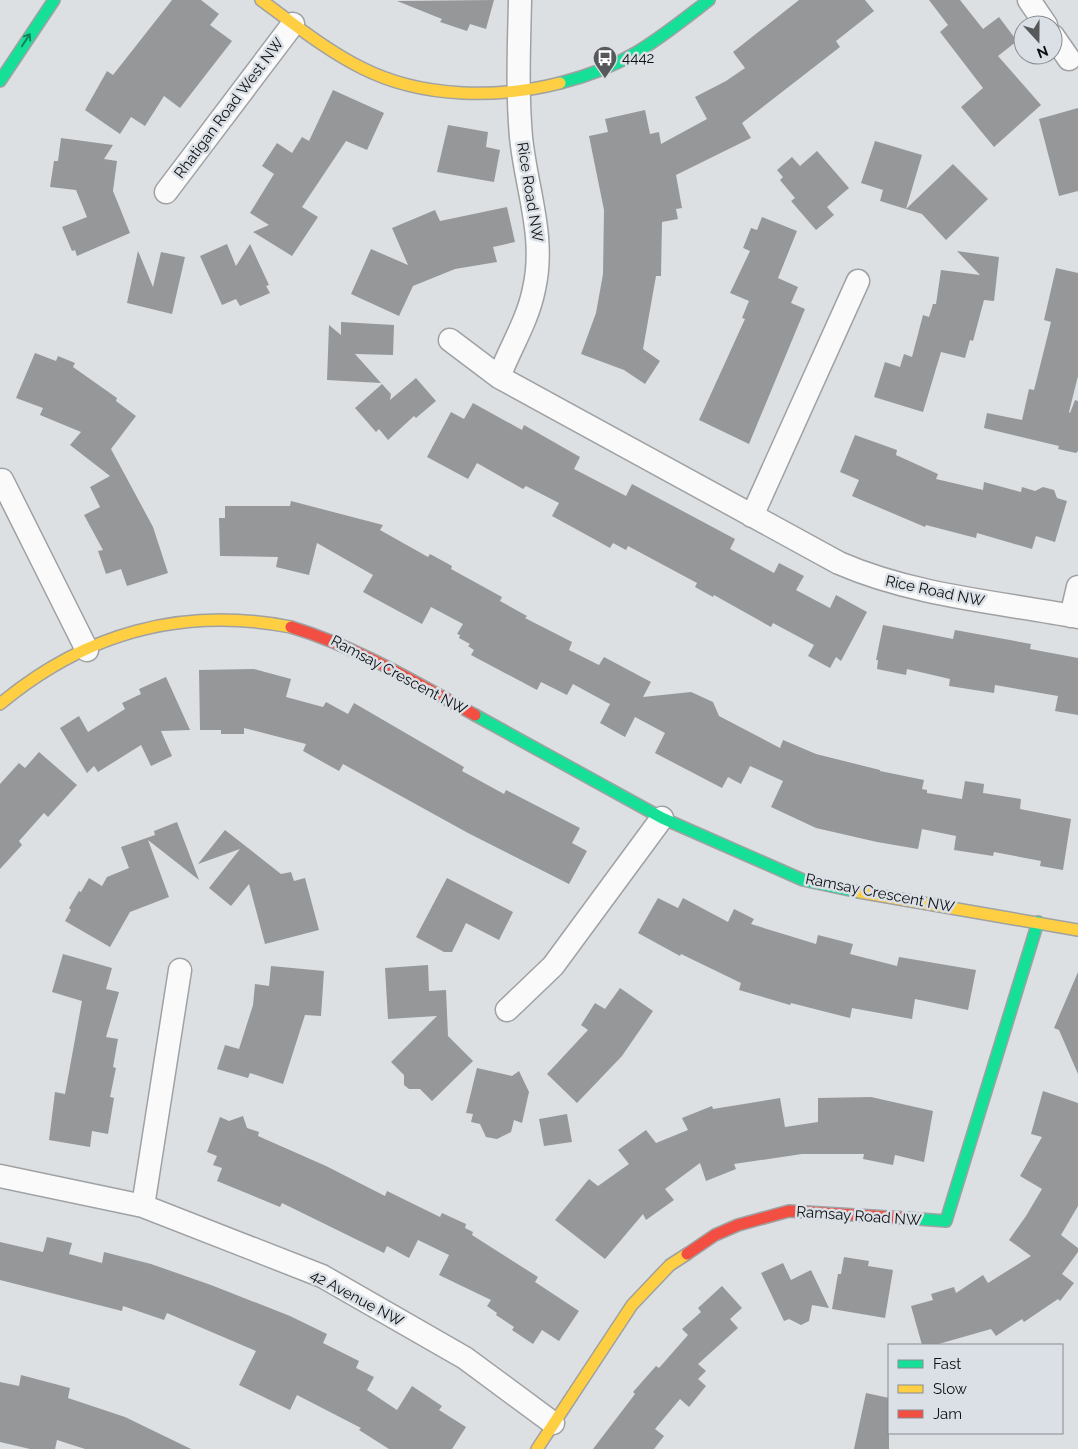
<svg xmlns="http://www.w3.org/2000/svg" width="1078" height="1449" font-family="Raleway,sans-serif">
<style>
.building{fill:#959799}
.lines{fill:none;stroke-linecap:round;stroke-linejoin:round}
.street-casing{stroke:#9fa1a3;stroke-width:25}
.fast-casing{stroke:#9fa1a3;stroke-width:14}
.slow-casing{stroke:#9fa1a3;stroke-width:14}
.jam-casing{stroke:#9fa1a3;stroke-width:14}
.street{stroke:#fafafb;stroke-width:22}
.fast{stroke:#16e098;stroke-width:11}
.slow{stroke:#ffcf43;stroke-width:11}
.jam{stroke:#f24e42;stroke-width:11}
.oneway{stroke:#12825b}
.labels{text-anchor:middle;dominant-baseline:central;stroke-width:5;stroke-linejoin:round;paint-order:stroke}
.poi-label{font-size:15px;fill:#0d0f11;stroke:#dae0e6;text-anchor:start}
.street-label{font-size:15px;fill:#0d0f11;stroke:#dae0e6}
</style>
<rect width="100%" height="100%" fill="#dde0e3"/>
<path class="building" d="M172,0H201L219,14L210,25L232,41L180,108L164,96L145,126L131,117L120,134L85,110L107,71L113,75Z
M494,0L486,29L470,24L467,31L440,22L442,19L397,1Z
M799,0H865L874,11L836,41L840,47L742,123L751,138L676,175L682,208L676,209L678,219L662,222L661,276H656L643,349L660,361L645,384L624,370L581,354L596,313L603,274L604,210L589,136L608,132L605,119L645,110L650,134L659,132L661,144L707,119L695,97L726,81L745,68L733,52Z
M929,0H960L983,29L999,17L1017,41L998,56L1041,105L994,147L961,107L983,88L940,32L948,25Z
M333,90L384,113L367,150L346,141L302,207L318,217L292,256L253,232L269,225L250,213L274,174L262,166L277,143L292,153L302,137L309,141Z
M1078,108V191L1059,196L1039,119Z
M448,125L488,132L486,147L500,150L494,182L437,172Z
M61,138L113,145L104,159L117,161L113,191L130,233L77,256L75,250L72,251L62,227L87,217L76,190L50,187L54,161H58Z
M875,141L922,155L906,209L953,164L988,199L946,240L922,214L880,201L883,190L861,183Z
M817,151L849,188L827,207L834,215L816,230L791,201L795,198L780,180L783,177L777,170L792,157L800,166Z
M507,207L515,242L493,247L497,262L455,269L413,286L399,316L351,294L371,249L408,265L392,228L435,210L440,221Z
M762,217L797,231L778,278L798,287L791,303L805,309L749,444L699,420L745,319L742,318L749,301L730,293L750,251L743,248L751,228L757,230Z
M227,244L236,266L250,244L269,285L266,286L270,293L240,306L236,299L222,305L200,256Z
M138,251L153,287L161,252L185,257L172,314L127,303Z
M957,251L999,257L994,301L984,300L973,341L970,340L965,358L941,352L923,412L874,397L885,362L900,367L904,354L912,357L923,315L929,317L933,304H936L941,270L980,275Z
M1056,268L1078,273V376L1069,412L1070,413L1075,400L1078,401V451L1076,453L1058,449L1059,446L984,428L987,413L1022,420L1029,389L1034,390L1051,322L1044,320Z
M341,322L394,325L393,355L355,354L381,383L327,380L329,325L341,335Z
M35,353L56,361L58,356L75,363L73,367L117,398L116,401L136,416L111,449L153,527L168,573L127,586L121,569L106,574L98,551L103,550L84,515L100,507L90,487L110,476L70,445L81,432L40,415L43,408L16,398Z
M416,378L436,401L416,418L414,416L388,440L379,429L376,432L355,408L382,384L391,394L390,400Z
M473,403L522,430L524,425L580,457L574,469L626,496L632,484L735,539L730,549L774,573L779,563L804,576L796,590L830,608L836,595L867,612L841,661L836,657L830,668L808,656L814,645L773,623L771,627L714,595L713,597L695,587L697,583L628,546L626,550L613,543L610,548L594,539L552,516L559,503L526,486L523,489L477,463L468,479L427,457L451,412L464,419Z
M855,435L897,450L896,455L938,474L936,479L983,490L984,482L1021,492L1022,487L1035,491L1043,487L1054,490L1057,498L1067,501L1055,542L1036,536L1032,549L977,533L976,538L926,525L925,527L852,496L859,480L840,472Z
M291,501L383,525L380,530L428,557L430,554L452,566L451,569L502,597L500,601L527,616L525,618L572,642L569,650L599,665L604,657L651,682L643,697L691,692L713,702L719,716L780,748L783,740L816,754L880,770V771L924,780L922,789L927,790V793L962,799L965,781L984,784L983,793L1021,799L1020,809L1071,819L1063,870L1040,866L1041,861L994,852L993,856L954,850L956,836L922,829L918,849L877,842L816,828L771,807L783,781L750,766L741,784L728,777L722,788L655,753L665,733L635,717L625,737L600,723L610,704L606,702L573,684L567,695L541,682L537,690L471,655L474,650L468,646L470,644L459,638L460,635L457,634L463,624L431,607L422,624L363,592L373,575L317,543L309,575L276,567L278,557L220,556L219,518H225V506H290Z
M883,625L953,639L955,630L1031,644L1030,649L1078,658V715L1055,711L1058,696L995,685L994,693L949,686L950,679L907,669L906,675L877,669L878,660H876Z
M254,669L291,679L286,697L323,707L326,702L348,714L354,703L464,767L462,771L504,794L506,790L580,828L572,843L587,851L569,884L468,833L343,764L339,771L303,751L306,744L244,728V734H221V730H200L199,670Z
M166,677L190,730L161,731L172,756L151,766L141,745L98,772L94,766L87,773L60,728L79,716L88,732L125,709L122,703L141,694L139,689Z
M39,752L77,785L48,817L44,813L19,841L22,845L0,869V784L19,763L25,768Z
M177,822L199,880L148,840L169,897L130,912L110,947L65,921L71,910L69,908L79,891L81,892L89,878L102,886L107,877L129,868L121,847L155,835L154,831Z
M225,830L281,874L291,872L294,881L305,878L319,930L265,944L249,884L231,906L209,888L240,849L198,864Z
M447,878L513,912L499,940L466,923L452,952H444L416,937Z
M658,898L678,908L683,898L728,922L734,909L754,919L751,924L816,944L818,935L853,944L850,954L897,966L899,957L976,970L968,1010L915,999L912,1019L852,1008L850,1018L791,1003L790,1005L739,990L741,983L681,954L680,956L638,933Z
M63,954L112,968L106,989L119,992L106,1037L118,1039L113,1067L116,1068L110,1097L114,1098L108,1134L92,1131L90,1147L49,1140L55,1092L65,1094L82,1001L52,992Z
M428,965L429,991L446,990L448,1036L473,1061L432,1101L420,1089H409L404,1085V1075L391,1062L437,1016L388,1019L385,968Z
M271,966L324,971L321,1016L305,1015L283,1084L250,1073L248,1078L217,1069L225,1045L239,1049L253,1005L255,984L269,986Z
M1078,972V1074L1059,1030L1054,1028Z
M620,988L653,1011L622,1056L577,1103L547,1074L588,1030L581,1025L595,1003L605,1009Z
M477,1068L512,1076L519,1071L529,1092L522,1123L514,1120L511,1132L497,1139L486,1137L480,1124L471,1122L473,1114L466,1113Z
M1043,1091L1078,1103V1206L1061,1235L1078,1248V1252L1062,1274L1074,1283L1060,1301L1058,1299L1024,1322L1022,1319L996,1336L991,1329L935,1345H922L911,1306L933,1300L931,1294L954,1287L956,1293L983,1275L988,1283L1031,1256L1009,1240L1026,1216L1042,1189L1020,1176L1042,1137L1031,1134Z
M871,1097L933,1111L924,1162L895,1155L893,1165L863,1159L864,1154H802L734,1164L736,1169L706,1181L700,1163L665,1189L674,1200L646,1220L643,1214L605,1259L555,1220L589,1179L598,1186L629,1164L618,1150L646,1130L656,1143L688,1130L682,1118L712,1106L713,1109L780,1098L785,1127L818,1122V1098Z
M567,1114L572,1142L544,1146L539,1119Z
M243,1116L247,1128L259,1132L258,1136L326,1166L385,1196L387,1191L440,1217L442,1213L466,1224L465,1228L473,1232L472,1235L538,1277L535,1282L579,1311L559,1341L542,1330L533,1344L512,1330L514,1327L496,1315L497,1313L487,1306L491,1300L439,1275L449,1255L418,1240L409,1258L387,1246L384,1253L282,1203L280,1207L217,1181L222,1168L213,1165L217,1156L207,1152L220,1117L229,1121Z
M47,1237L72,1243L69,1254L102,1263L104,1252L151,1264L211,1285L290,1316L327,1334L323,1343L359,1361L356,1368L374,1377L367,1390L397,1410L412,1386L442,1406L439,1410L466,1427L452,1449H389L359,1430L361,1428L297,1395L290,1410L239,1385L256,1351L167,1313L164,1320L123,1306L122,1311L0,1280V1242L43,1252Z
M844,1257L869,1261L868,1266L893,1270L885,1318L832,1309L838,1274H841Z
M783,1263L791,1280L811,1270L829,1308L812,1305L809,1321L801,1325L789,1319L784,1321L761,1273Z
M722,1286L742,1308L730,1319L738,1328L698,1364L706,1371L698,1379L706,1386L689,1407L680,1399L655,1429L664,1436L654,1449H593L635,1394L633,1392L656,1366L659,1368L688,1335L682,1329L701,1312L698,1308Z
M21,1375L70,1388L68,1398L125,1417L191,1449H85L57,1440L55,1449H30L0,1442V1382L19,1386Z
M866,1393L889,1398V1449H854Z"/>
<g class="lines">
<defs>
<path id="street" d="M1029,0L1046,25
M1053,36L1069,59
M166,192L293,24
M450,340L499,377L839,563C915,596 998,602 1078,617
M499,377C510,348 528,320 534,289C546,237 526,188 521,137C517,91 519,46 520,0
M2,480L87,650
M752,516L858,281
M1071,616L1078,587
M507,1010L553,966L662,818
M0,1176L143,1206L322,1276L465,1358L553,1423
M143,1206L180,970"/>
<path id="fast" d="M0,81L54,0
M560,83C627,66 656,41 709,0
M475,715L662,818L803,880L859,892
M905,1218L946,1221L1038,922"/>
<path id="slow" d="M261,0C294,24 326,50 362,68C421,98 497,99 560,83
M0,704C85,633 183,606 291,627
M859,892L1078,930
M537,1449L632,1305L670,1265L687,1254"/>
<path id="jam" d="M291,627C357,647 415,682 475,715
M687,1254L715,1235L738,1225L789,1211L905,1218"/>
</defs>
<use href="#street" class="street-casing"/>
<use href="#fast" class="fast-casing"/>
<use href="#slow" class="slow-casing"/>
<use href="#jam" class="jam-casing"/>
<use href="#street" class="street"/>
<use href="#fast" class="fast"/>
<use href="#slow" class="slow"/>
<use href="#jam" class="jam"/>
</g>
<defs><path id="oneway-shaft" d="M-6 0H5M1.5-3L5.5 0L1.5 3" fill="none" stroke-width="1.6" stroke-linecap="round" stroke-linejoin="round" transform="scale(1.25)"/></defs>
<use class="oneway" href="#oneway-shaft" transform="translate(26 40) rotate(-57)"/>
<defs>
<symbol id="bus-pin" viewBox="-11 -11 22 30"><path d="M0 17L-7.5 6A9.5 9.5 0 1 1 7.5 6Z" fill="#56585a" stroke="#dae0e6"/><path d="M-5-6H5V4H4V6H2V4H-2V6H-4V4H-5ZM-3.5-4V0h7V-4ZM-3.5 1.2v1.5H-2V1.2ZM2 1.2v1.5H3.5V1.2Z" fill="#fff"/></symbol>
</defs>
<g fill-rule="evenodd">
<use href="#bus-pin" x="591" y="44" width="28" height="38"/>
</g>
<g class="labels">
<g class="poi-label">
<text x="622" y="58">4442</text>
</g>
<g class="street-label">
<text transform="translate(229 108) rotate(-53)">Rhatigan Road West NW</text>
<text transform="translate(530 192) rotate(81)">Rice Road NW</text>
<text transform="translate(935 591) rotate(12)">Rice Road NW</text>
<text transform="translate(399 675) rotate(28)">Ramsay Crescent NW</text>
<text transform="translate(880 893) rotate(11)">Ramsay Crescent NW</text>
<text transform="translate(859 1216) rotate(4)">Ramsay Road NW</text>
<text transform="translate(357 1298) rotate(28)">42 Avenue NW</text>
</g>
</g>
<rect x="888" y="1344" width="175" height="90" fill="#dae0e6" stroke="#888c91"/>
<rect x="898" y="1360" width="25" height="8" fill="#16e098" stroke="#888c91"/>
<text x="933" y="1369" font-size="15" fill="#0d0f11">Fast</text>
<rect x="898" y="1385" width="25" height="8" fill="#ffcf43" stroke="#888c91"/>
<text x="933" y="1394" font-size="15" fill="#0d0f11">Slow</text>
<rect x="898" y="1410" width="25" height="8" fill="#f24e42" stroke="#888c91"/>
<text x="933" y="1419" font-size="15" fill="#0d0f11">Jam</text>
<g transform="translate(1038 40) rotate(159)"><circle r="24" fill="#dae0e6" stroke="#888c91"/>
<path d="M0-4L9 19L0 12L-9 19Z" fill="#56585a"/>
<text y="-8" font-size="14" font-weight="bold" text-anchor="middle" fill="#0d0f11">N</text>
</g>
</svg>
